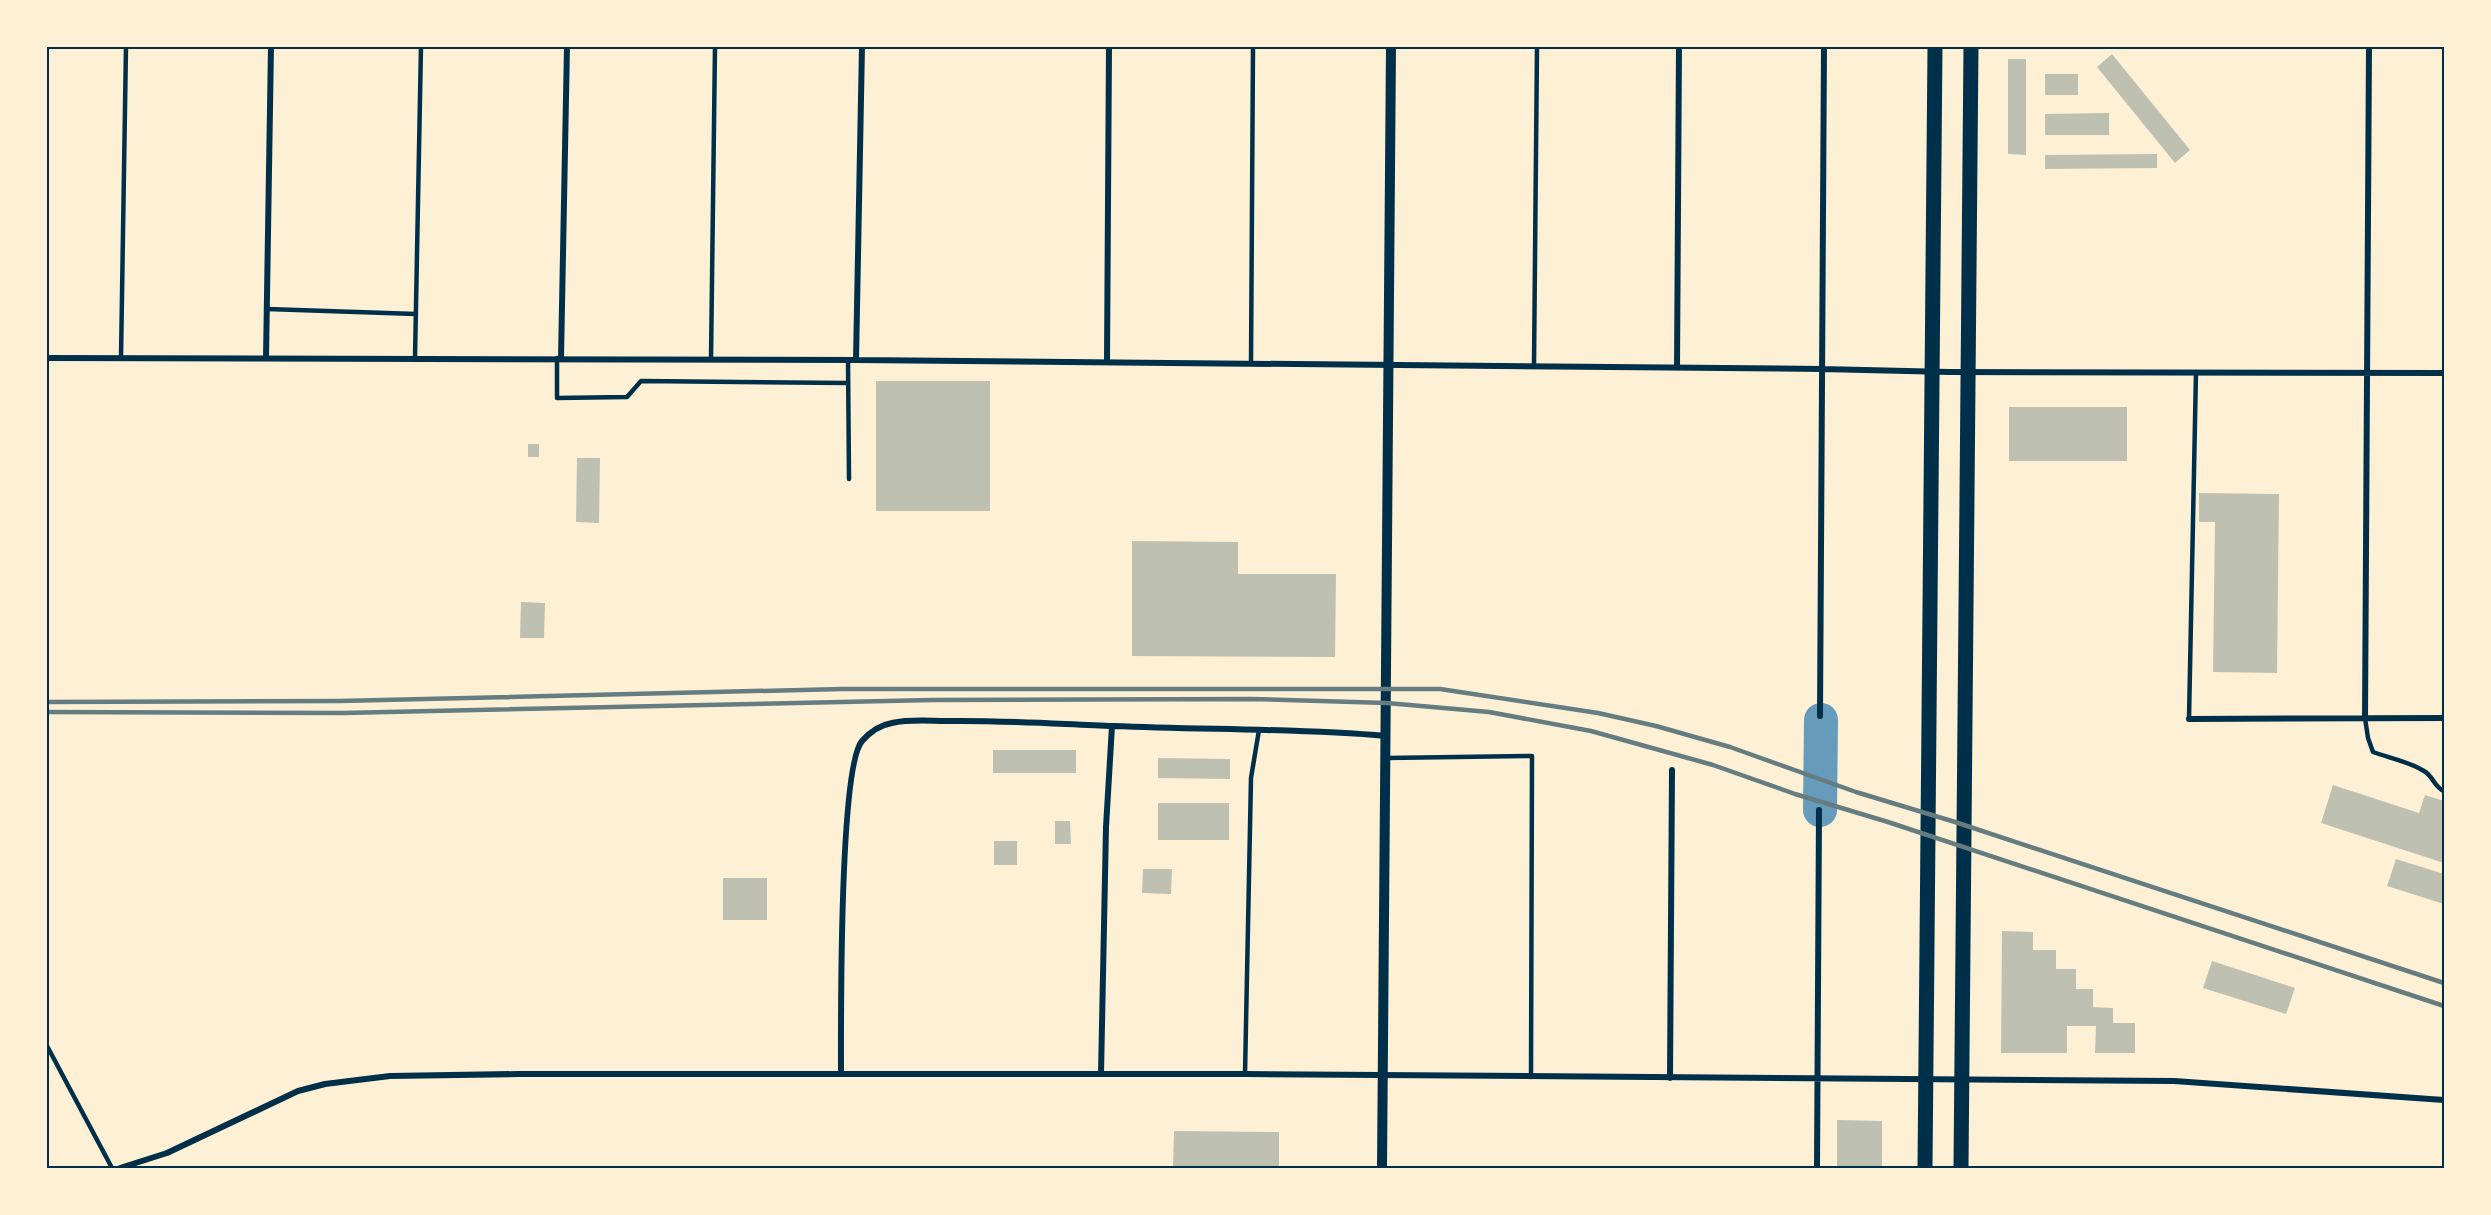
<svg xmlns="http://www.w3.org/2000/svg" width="2491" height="1215" font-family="'Playfair Display',serif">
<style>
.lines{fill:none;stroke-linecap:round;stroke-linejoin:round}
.river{stroke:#669bbc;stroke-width:34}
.building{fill:#bec0b2}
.service{stroke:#003049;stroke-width:4.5}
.minor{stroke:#003049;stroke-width:6}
.tertiary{stroke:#003049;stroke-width:10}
.primary{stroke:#003049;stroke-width:15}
.rail{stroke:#657d81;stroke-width:4.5}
.neatline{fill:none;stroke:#003049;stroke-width:2}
</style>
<rect width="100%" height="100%" fill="#fdf0d5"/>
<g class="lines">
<path class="river" d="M1820,810L1821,720"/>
</g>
<path class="building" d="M2112,54L2190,150L2175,163L2097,67Z
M2008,59H2026V155L2008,154Z
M2045,74H2078V95H2045Z
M2109,113V135H2045V114Z
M2157,154V168L2045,169V155Z
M876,381H990V511H876Z
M2009,407H2127V461H2009Z
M528,444H539V457H528Z
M577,458H600L599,523L576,522Z
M2199,493L2279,494L2277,673L2213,672L2215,522H2199Z
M1132,541L1238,542V574H1336L1335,657L1132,656Z
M521,602L545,603L544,638H520Z
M993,750H1076V773H993Z
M1158,758L1230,759V779L1158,778Z
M2333,785L2419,813L2425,795L2444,801V863L2321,823Z
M1158,803H1229V840H1158Z
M1055,821H1070L1071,844H1055Z
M994,841H1017V865H994Z
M2396,859L2444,874V904L2387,886Z
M1143,869H1172L1171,894L1142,893Z
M723,878H767V920H723Z
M2002,931L2033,932V950H2056V969H2076V989H2093V1007L2113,1008V1023H2135V1053H2095L2096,1026H2067V1053H2001Z
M2212,961L2295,988L2286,1014L2203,988Z
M1837,1120L1882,1121V1168H1837Z
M1174,1131L1279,1132V1168H1173Z"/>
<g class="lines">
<path class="service" d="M267,309L416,314
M121,358L126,46
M415,358L421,46
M557,358V398L627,397L641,381L848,383
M711,359L715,46
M848,360L849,479
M1251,363L1253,46
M1534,366L1537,46
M2365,718L2368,738L2373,752C2390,758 2410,762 2424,771C2434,777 2434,787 2444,791
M2189,719L2196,372
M1386,758L1532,756L1531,1077
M46,1044L112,1168
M1245,1074L1251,778L1259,730"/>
<path class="minor" d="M46,358L856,360L1822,369L1949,372L2444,373
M266,358L271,46
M561,358L567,46
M856,360L862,46
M1107,362L1109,46
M1677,367L1679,46
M1820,716L1824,46
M2365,718L2369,46
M2189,719L2444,718
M841,1074C841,1025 839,768 862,741C870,732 880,725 892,723C910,719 929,721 946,721C1002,720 1058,724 1114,726C1205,730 1295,728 1386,736
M1101,1074L1106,827L1112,726
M1670,1078L1672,770
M120,1168L167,1153L298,1091L325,1084L390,1076L518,1074H1245L2174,1081L2444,1100
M1817,1168L1819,810"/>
<path class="tertiary" d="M1382,1168L1391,46"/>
<path class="primary" d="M1925,1168L1935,46
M1961,1168L1971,46"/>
<path class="rail" d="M46,702L340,701L842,689H1440L1598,713L1656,726L1730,747L1856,792L1955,822L2444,983
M46,712L343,713L932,700L1251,699L1387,703L1489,712L1591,731L1713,765L1795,794L1888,822L2444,1006"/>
</g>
<rect width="2491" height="1215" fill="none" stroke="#fdf0d5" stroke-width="96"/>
<rect x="48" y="48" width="2395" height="1119" class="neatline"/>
</svg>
